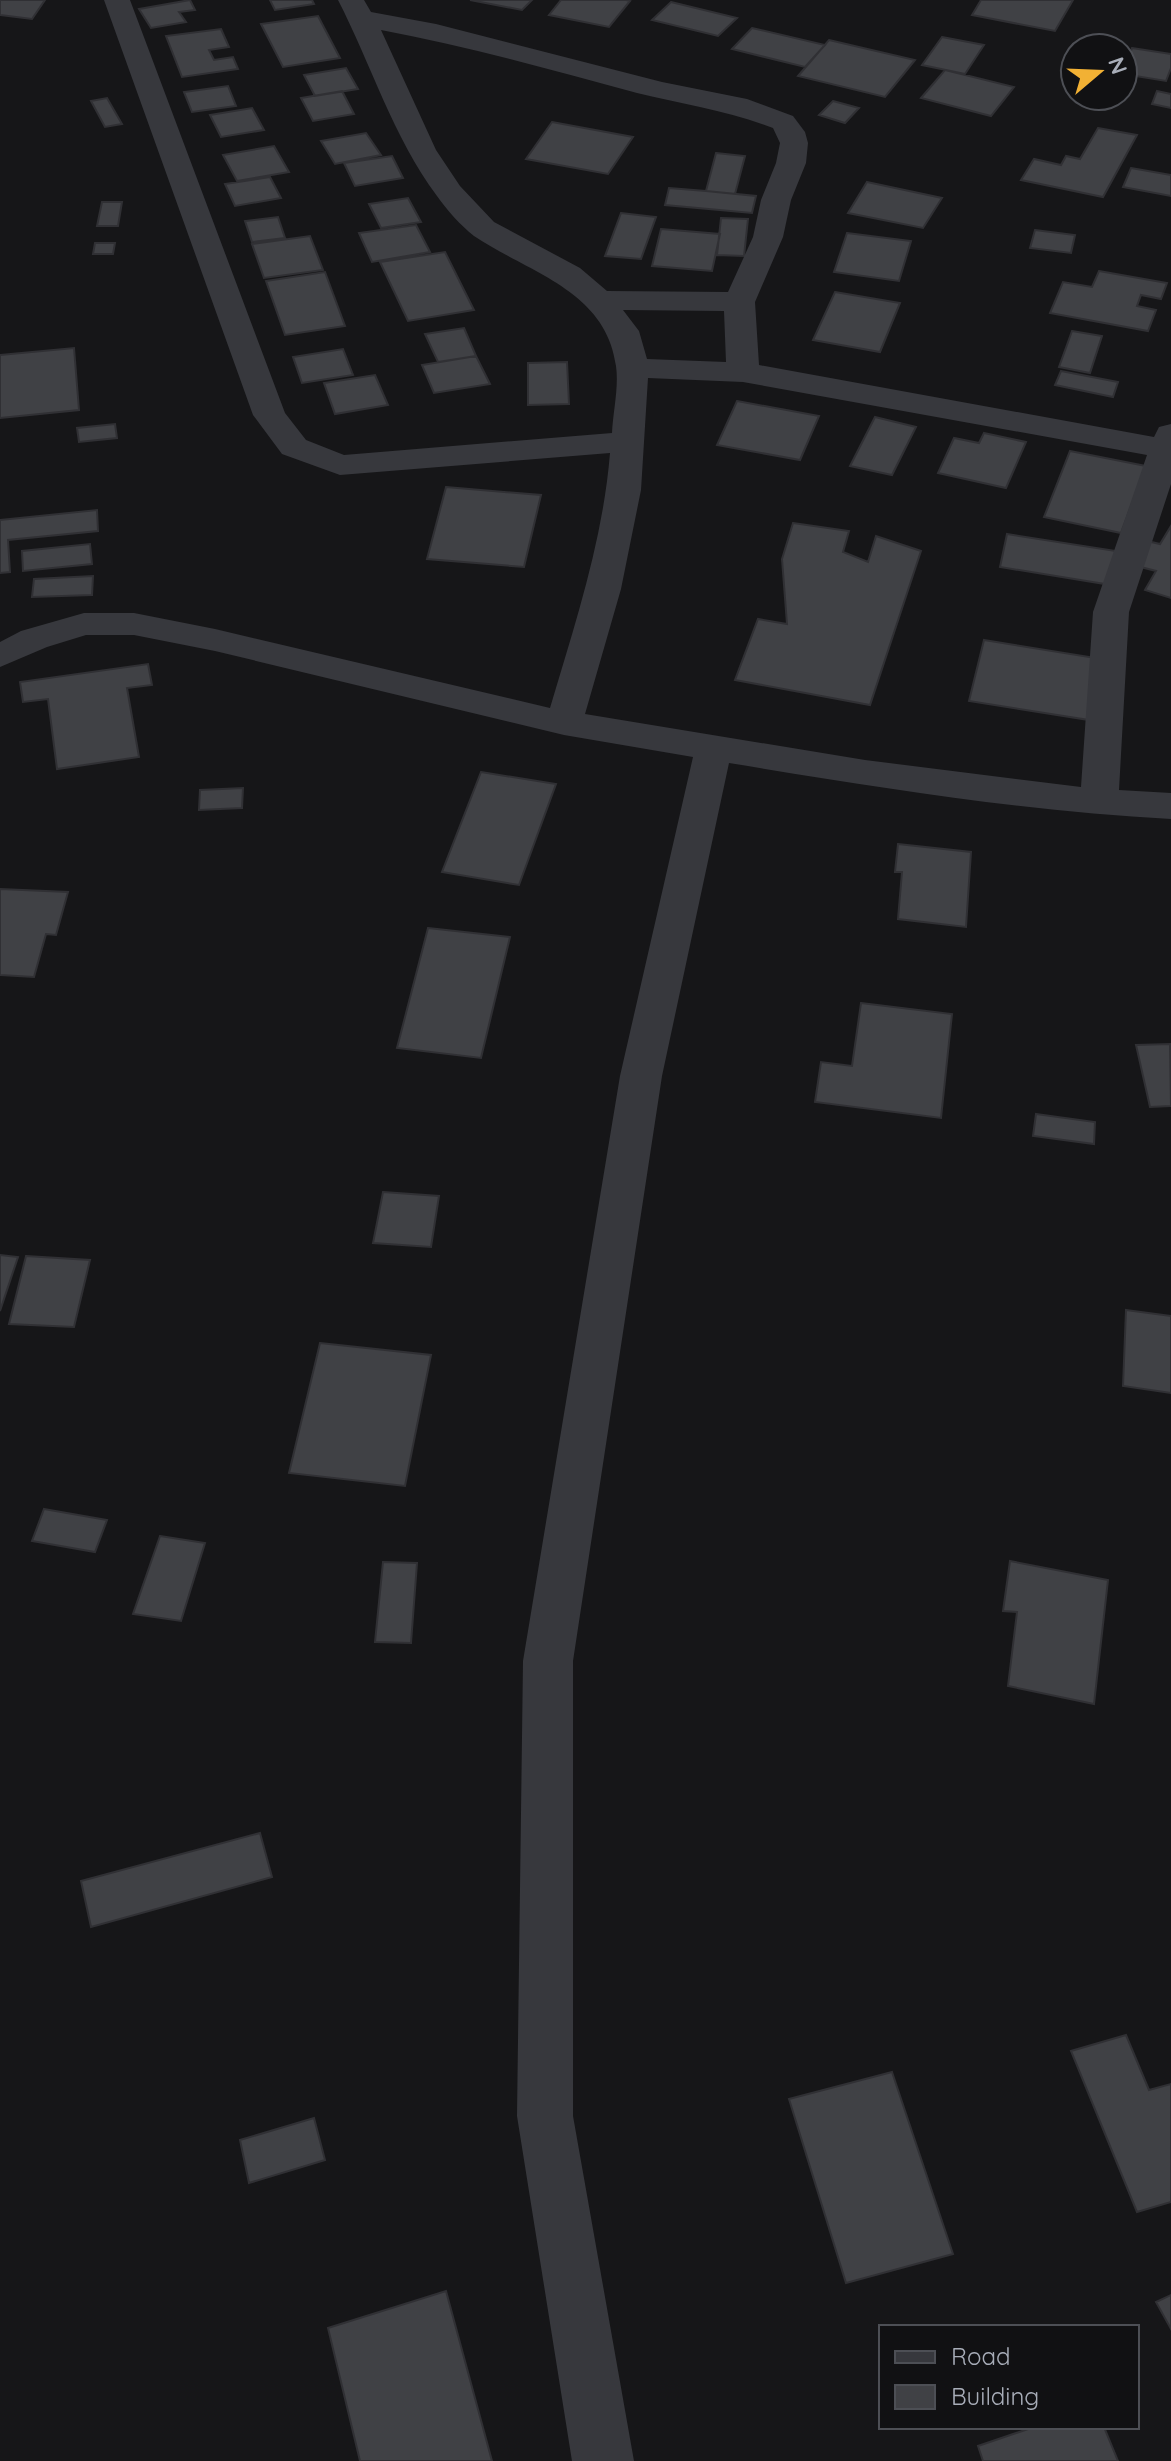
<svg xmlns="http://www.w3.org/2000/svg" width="1171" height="2461" font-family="Quicksand,sans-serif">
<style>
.building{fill:#404145;stroke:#303034;stroke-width:2}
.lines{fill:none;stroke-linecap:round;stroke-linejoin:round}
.minor{fill:#37383d;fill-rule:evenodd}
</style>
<rect width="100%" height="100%" fill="#161618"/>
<path class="building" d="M0,0H45L32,19L0,15Z
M190,0L195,10L179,12L186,22L151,28L139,9Z
M270,0H312L314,4L275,10Z
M470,0H532L522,10Z
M561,0H626L630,1L609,27L549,15Z
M981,0H1073L1055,31L972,15Z
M671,2L737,18L718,36L652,20Z
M318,16L340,58L283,67L261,24Z
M752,28L825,45L805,67L732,49Z
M221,29L229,47L209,50L214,60L233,57L238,69L182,77L166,36Z
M942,37L984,45L965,74L922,65Z
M829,40L915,60L885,97L798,76Z
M1132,48L1171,54V68L1166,81L1123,74Z
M346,68L358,89L315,96L304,75Z
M945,70L1014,87L991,116L921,98Z
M228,86L236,106L192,112L184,92Z
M342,91L354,114L313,121L301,98Z
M1157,91L1171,94V108L1152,104Z
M107,98L122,124L105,127L91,101Z
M833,101L859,108L845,123L819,115Z
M252,108L264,130L221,137L210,115Z
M552,122L633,137L608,174L526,159Z
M1098,128L1137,135L1103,197L1021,180L1034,159L1061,165L1066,156L1080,159Z
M366,133L381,155L335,164L321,141Z
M274,146L289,172L237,181L223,155Z
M716,153L745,156L735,194L706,191Z
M392,156L403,178L355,186L344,163Z
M1131,168L1171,175V196L1123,187Z
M270,177L281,198L235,206L225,184Z
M867,182L942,198L923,228L848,213Z
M669,188L706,191L756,196L752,213L665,205Z
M408,198L421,222L381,228L369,204Z
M102,202H122L118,226H97Z
M621,213L656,217L641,259L605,256Z
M278,217L285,238L252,242L245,221Z
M721,218L748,219L744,256L717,255Z
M416,225L430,252L372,262L359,233Z
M661,229L720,234L712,271L652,266Z
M1035,230L1075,235L1071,253L1030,248Z
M847,233L911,241L899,281L834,272Z
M310,236L323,270L264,278L252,244Z
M95,243H115L113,254H93Z
M445,252L474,310L408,321L380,262Z
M1099,271L1167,283L1161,299L1141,295L1137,306L1156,310L1148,331L1050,313L1063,282L1092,287Z
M325,272L345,326L285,335L266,281Z
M835,292L900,303L880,352L813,340Z
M464,328L476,356L438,362L425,334Z
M1072,331L1102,336L1090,373L1059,367Z
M74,348L79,410L0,418V355Z
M343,349L353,375L302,383L293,357Z
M476,356L490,384L434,393L422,365Z
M567,362L569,404L528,405V363Z
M1061,371L1118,382L1113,397L1055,385Z
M375,375L388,405L335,414L324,383Z
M737,401L819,416L800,460L717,445Z
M875,417L916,427L892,475L850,466Z
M115,424L117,438L79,442L77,428Z
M984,433L1026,442L1006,488L938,473L954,438L979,443Z
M1070,451L1146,466L1121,533L1044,517Z
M446,487L541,495L524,567L427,559Z
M97,510L98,531L8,540L10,572L0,573V520Z
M793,523L849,531L843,552L868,562L876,536L921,551L870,705L735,680L758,619L787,624L782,559Z
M1171,526V598L1145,590L1156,571L1129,564L1143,540L1160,544Z
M1007,534L1116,551L1111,585L1000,567Z
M90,544L92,564L23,571L22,551Z
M93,576L92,595L32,597L34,579Z
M984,640L1102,659L1089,720L969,701Z
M148,664L152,685L127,688L139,757L57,769L48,699L23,702L20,682Z
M481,772L556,784L519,885L442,872Z
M243,788L242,808L199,810L200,790Z
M898,844L971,852L966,927L898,919L902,872H895Z
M0,889L68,892L56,935L46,934L34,977L0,975Z
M428,928L510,937L481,1058L397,1048Z
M861,1003L952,1014L941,1118L815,1102L821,1062L852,1066Z
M1170,1044L1171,1106L1150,1107L1136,1045Z
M1036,1114L1095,1122L1094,1144L1033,1136Z
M383,1192L439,1196L431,1247L373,1243Z
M0,1255L18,1257L0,1311Z
M26,1256L90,1260L74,1327L9,1324Z
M1126,1310L1171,1316V1393L1123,1386Z
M320,1343L431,1355L405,1486L289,1473Z
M44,1509L107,1520L95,1552L32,1541Z
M160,1536L205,1543L181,1621L133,1614Z
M1010,1561L1108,1580L1094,1704L1008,1686L1017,1612L1003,1611Z
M383,1562L417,1563L411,1643L375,1642Z
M260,1833L272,1877L91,1927L81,1881Z
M1126,2035L1149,2090L1171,2084V2202L1137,2212L1071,2051Z
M892,2072L953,2254L846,2283L789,2099Z
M314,2118L325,2160L249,2183L240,2140Z
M446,2291L492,2461H360L328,2328Z
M1171,2295V2329L1156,2302Z
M1034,2427H1104L1118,2461H983L978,2446Z"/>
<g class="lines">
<path class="minor" d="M104,0H130L285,413L306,440L344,455L612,433C613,412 619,387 616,366C606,290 529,273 474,236C461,226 446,209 437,196C393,137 371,64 338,0H364L371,12L436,24L662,82L747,99L793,116L805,132L808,143L806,163L791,200L783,237L755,302L759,365L1154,437L1159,427L1171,424V484L1129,612L1119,790L1171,793V819C1023,811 875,787 729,763L662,1076L573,1661V2116L634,2461H572L517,2116L523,1661L620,1076L693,757L564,735L215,651L134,635H86L47,647L0,667V642L21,631L84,613H134L215,629L550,708C575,624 603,540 610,453L340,475L282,454L253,415ZM381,30C467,46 552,70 637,93C683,104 729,111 773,128L780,143L776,163L761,200L753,237L728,292L607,291L580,268L494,222L460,186L436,150ZM623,310L724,311L726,362L647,359L639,331ZM648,378L743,382L1147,455L1093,612L1081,787L865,760L585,714L621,589L641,490Z"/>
</g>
<rect x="879" y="2325" width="260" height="104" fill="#111113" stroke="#4d4f55" stroke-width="2"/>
<rect x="895" y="2351" width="40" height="12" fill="#37383d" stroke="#4d4f55" stroke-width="2"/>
<text x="951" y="2365" font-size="24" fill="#a8adb8">Road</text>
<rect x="895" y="2385" width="40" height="24" fill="#404145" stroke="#4d4f55" stroke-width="2"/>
<text x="951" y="2405" font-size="24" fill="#a8adb8">Building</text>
<g transform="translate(1099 72) rotate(71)"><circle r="38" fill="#111113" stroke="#4d4f55" stroke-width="2"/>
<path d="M0-6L14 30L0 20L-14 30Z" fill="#f2b134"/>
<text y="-12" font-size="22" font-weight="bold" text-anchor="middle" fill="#a8adb8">N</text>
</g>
</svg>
